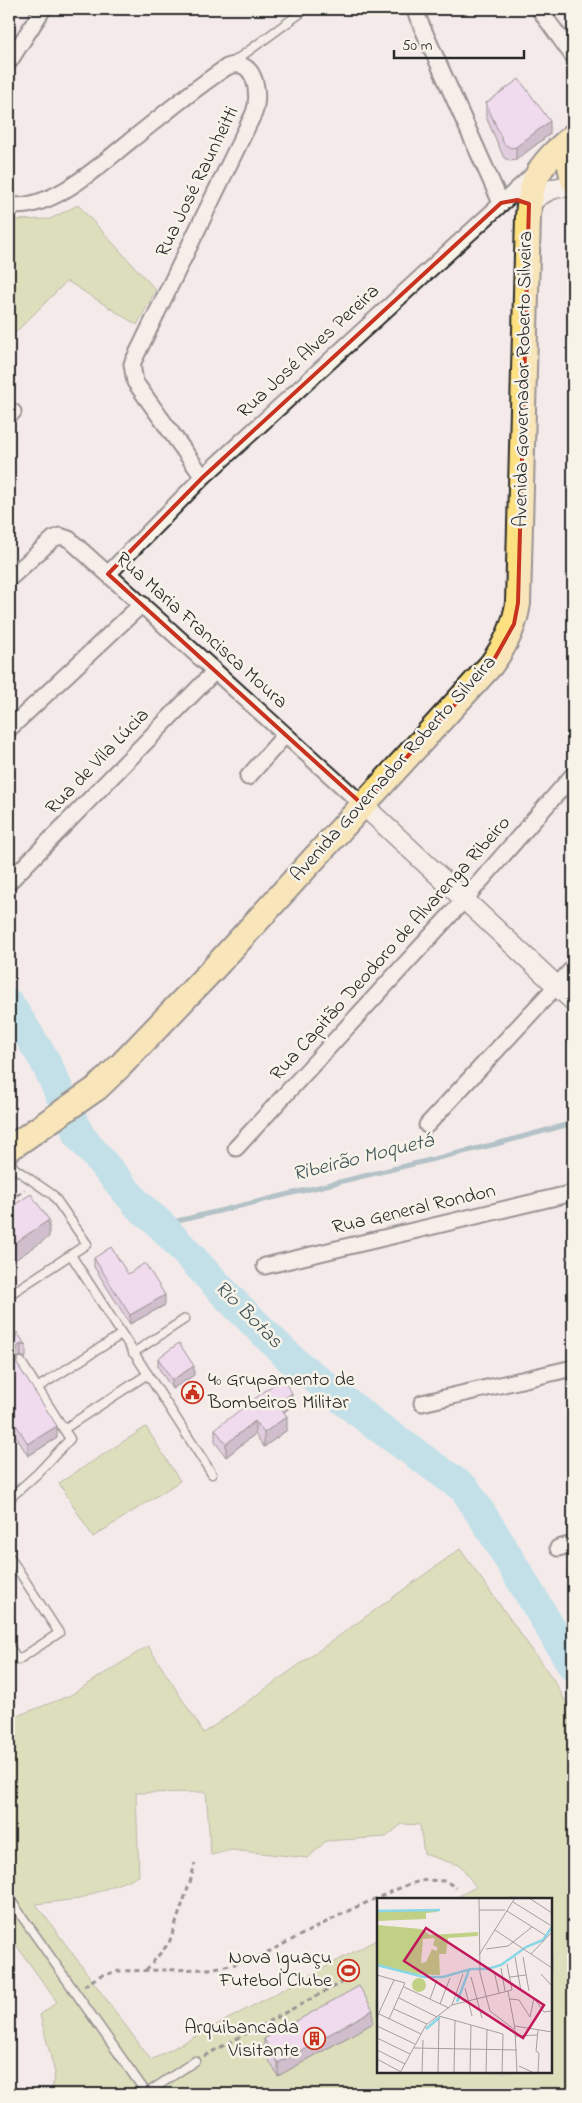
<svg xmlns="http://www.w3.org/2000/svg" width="582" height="2103" font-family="'Indie Flower',sans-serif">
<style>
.green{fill:#c0d186;stroke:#767e58;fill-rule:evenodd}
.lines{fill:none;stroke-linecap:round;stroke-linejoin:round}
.stream{stroke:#63929b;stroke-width:5}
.river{stroke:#88d6e6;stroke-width:31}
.service-casing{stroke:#2b2b2b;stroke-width:11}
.minor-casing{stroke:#2b2b2b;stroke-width:19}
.tertiary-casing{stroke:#2b2b2b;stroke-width:22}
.primary-casing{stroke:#2b2b2b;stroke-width:28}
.path{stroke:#2b2b2b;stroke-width:3;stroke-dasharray:5 4;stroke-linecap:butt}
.service{stroke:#f7f3e8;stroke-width:8}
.minor{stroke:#f7f3e8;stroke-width:15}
.tertiary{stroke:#f7f3e8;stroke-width:19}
.primary{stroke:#fde080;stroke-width:24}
.wall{fill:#c9abd0;stroke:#2b2b2b}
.shaded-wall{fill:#a48ba9;stroke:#2b2b2b}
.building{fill:#eac7f2;stroke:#2b2b2b}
.marked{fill:none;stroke:#c8321e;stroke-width:4;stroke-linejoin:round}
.labels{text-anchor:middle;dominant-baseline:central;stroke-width:5;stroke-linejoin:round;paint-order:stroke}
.street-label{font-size:20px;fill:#2b2b2b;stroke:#f7f3e8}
.poi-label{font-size:20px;fill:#2b2b2b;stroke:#f7f3e8;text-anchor:end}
.water-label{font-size:21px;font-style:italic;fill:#42565a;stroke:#f7f3e8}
.inset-river{fill:none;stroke:#88d6e6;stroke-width:2.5}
.inset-road{fill:none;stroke:#a49e9e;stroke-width:1}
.view{fill:#c2185b;fill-opacity:0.15;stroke:#c2185b;stroke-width:2.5}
.inset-edge{fill:none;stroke:#2b2b2b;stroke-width:2.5}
</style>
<rect width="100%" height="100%" fill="#f4eaea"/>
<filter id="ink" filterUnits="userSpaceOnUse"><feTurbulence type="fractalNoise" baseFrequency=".02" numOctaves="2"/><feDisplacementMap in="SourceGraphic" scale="10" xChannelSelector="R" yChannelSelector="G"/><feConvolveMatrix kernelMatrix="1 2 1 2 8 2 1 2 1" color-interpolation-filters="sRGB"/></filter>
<g filter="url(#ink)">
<path class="green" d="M78,205L156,290L137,325L67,281L9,339V226L11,220L50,219Z
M146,1427L180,1481L93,1537L59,1483Z
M460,1549L555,1682L573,1715V2094H51L55,2073L40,2015L57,2002L9,1935V1719L69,1696L148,1646L204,1733ZM206,1792L211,1855L231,1850L308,1858L326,1841L386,1837L402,1824L420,1825L424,1854L461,1866L476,1887L453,1899H551V2072H378V1939L151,2060L36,1904L79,1899L139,1876L136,1793Z"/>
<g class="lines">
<path class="stream" d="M161,1225L496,1144L573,1123"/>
<path class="river" d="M9,1004L45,1061L79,1135L138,1205L161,1225L228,1297L293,1361L377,1426L465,1489L494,1534L573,1666"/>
<defs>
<path id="service" d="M232,63L306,9
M9,1160L14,1168L53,1195L87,1244L9,1295
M71,1255L212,1474
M133,1353L185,1319
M37,1388L122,1334
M64,1429L148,1374
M9,1499L38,1473L70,1439L21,1362
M9,1556L59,1633L18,1660L9,1646
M9,1898L147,2094
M147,2093L195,2061"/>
<path id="minor" d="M414,9L501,203
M539,9L573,56
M9,62L43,9
M9,205C50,212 100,165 130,141C162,116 193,89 227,67C255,55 261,94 254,113L132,364L135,382L203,477
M9,415L13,412
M108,574L203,477L536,172
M9,579L53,539L60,536L69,539L363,805
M9,729L142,604
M248,777L285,735
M9,882L215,671
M427,1125L573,968
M236,1148L464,900L573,775
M265,1266L573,1193
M422,1403L573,1368
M558,1548L573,1544"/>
<path id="tertiary" d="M529,204C542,193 556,184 573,188
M363,805L573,1001"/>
<path id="primary" d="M573,145L569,161L573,180
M9,1149L97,1088L121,1065L214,968L491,665C505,646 515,627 518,603L528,216C531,174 542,163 573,136"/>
</defs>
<use href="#service" class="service-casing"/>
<use href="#minor" class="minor-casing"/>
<use href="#tertiary" class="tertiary-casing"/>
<use href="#primary" class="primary-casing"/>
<path class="path" d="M9,1200L25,1190
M146,1970L169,1943L191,1879L195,1863
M84,1986L99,1976L119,1971L209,1969L241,1963L260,1956L354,1908L409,1884L426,1880L446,1881L456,1888
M204,2056L348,1979"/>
<use href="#service" class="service"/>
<use href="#minor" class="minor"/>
<use href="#tertiary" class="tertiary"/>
<use href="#primary" class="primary"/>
</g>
<path class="wall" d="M486,103L550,134L516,160L511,161L504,158L486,117Z
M94,1258L128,1274L165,1305L130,1324L94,1267Z
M9,1340L12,1342L26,1346V1358L21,1356L18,1358L16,1364L57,1438L28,1456L9,1425Z
M158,1358L194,1375L172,1389L158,1367Z
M292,1406L284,1412L287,1430L264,1447L255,1434L226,1457L215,1442V1429Z
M373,2023L278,2076L264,2052V2039Z"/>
<path class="shaded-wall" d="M550,121V134L516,160V147Z
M49,1220V1237L9,1264V1247Z
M165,1295V1305L130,1324V1315Z
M21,1344V1356L18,1358L16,1365L12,1356L18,1346Z
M194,1366V1375L172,1389V1380Z
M292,1393V1406L277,1417V1404Z
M287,1416V1430L264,1447V1433Z
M255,1421V1434L226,1457V1444Z
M57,1426V1438L28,1456V1444Z
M373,2010V2023L278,2076V2063Z"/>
<path class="building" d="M519,79L550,121L516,147L511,148L504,144L486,103Z
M31,1194L49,1220L9,1247V1208Z
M111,1247L128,1274L145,1263L165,1295L130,1315L94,1258Z
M17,1332L26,1346L21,1344L18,1346L16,1353L12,1356L57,1426L28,1444L9,1413V1340L12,1342L15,1341Z
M179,1343L194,1366L172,1380L158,1358Z
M282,1378L292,1393L277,1404L287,1416L264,1433L255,1421L226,1444L215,1429Z
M359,1986L373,2010L278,2063L264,2039Z"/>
</g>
<path d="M0 0H582V2103H0ZM517,200L529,204L518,603L514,624L491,665L363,805L108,574L203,477L501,203Z" fill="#f4eaea" fill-opacity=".55" fill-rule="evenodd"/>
<path class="marked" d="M517,200L529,204L518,603L514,624L491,665L363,805L108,574L203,477L501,203Z"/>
<defs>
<symbol id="civic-ring" viewBox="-11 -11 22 22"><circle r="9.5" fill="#f7f3e8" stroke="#c8321e" stroke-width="1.5"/><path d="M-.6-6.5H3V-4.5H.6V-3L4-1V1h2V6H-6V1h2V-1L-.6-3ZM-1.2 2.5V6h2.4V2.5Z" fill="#c8321e"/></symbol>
<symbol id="stadium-ring" viewBox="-11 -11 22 22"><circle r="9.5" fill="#f7f3e8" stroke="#c8321e" stroke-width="1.5"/><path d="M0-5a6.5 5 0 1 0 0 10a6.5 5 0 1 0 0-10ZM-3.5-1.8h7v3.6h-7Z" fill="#c8321e"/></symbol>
<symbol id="building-ring" viewBox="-11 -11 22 22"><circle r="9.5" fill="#f7f3e8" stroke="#c8321e" stroke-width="1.5"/><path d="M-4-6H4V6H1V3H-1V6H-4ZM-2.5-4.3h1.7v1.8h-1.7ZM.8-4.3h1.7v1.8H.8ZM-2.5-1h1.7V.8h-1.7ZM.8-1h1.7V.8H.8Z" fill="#c8321e"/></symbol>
</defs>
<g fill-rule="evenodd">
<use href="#civic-ring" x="180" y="1380" width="25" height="25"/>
<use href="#stadium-ring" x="336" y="1958" width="25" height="25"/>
<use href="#building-ring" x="302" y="2026" width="25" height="25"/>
</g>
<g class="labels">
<g class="street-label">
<text transform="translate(198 182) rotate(-64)">Rua José Raunheitti</text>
<text transform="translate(309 352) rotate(-43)">Rua José Alves Pereira</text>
<text transform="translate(524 379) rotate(-89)">Avenida Governador Roberto Silveira</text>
<text transform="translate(201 631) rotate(42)">Rua Maria Francisca Moura</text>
<text transform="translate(98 762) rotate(-46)">Rua de Vila Lúcia</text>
<text transform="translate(394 769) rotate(-48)">Avenida Governador Roberto Silveira</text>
<text transform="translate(391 949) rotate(-48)">Rua Capitão Deodoro de Alvarenga Ribeiro</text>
<text transform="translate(414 1210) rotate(-13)">Rua General Rondon</text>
</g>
<g class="poi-label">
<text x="208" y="1380" text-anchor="start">4º Grupamento de<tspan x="208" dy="23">Bombeiros Militar</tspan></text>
<text x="332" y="1958">Nova Iguaçu<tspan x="332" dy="23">Futebol Clube</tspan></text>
<text x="299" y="2028">Arquibancada<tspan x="299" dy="23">Visitante</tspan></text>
</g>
<g class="water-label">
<text transform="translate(363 1158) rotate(-14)">Ribeirão Moquetá</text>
<text transform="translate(248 1315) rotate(45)">Rio Botas</text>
</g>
</g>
<g transform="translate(377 1898)">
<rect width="175" height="175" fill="#f4eaea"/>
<path d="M0,13H60V14L49,15V21L0,23ZM0,27L44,31L53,37L101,34V38L71,40L69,56H62L63,77L36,76L0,66ZM58,40L56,47L61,50L59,53L55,51L49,64L44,65L46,41ZM35 87a7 7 0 1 1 14 0a7 7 0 1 1-14 0Z" fill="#c0d186" fill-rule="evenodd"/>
<path class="inset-river" d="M0,13L63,12M0,67L47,79H66L94,71H110L124,67L149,49L166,42L175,29M80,104L92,72M49,131L63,119"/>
<path class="inset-road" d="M102,0L103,75L113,113L138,132L140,175M152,0L175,15M136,4L173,27M102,12H128M130,13L168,37M118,32L175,70M109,51L131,48L155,29M154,56L175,34M102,57L138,0M138,59L144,93M146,59L152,93M124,70L128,93M117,73L122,95M164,76L175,88M0,77L28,85L12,121M94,79L105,120M133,79L149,77M27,89L72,110M88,90L95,118M131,93L138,131M22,100L60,119M53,101L60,82M133,101L142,102L153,119L157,100L167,114L175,113M63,106L73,80M75,107L135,92L130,66M17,111L50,126M0,115L44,136M62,118L126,136M0,119L17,82M0,128L38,146M138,128L175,134M161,132L159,153L162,155M139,138L160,137M0,140L33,156M37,150L140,152M0,152L28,166M0,161L24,174M142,168L157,175M23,175L49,127L75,107L86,76M45,175L46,142M61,175L62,121M77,175L78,122M93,175L94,127M109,175L110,131M125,175L126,136M161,175L162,155"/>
<path class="view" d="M49,30L167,107L146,140L27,63Z"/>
<rect width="175" height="175" class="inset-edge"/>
</g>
<rect width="582" height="2103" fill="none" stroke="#f7f3e8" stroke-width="30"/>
<rect x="15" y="15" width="552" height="2073" fill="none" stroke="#2b2b2b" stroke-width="2" filter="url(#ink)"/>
<path d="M394 50v8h130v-8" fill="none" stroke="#2b2b2b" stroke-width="2.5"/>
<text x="402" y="50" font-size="15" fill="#2b2b2b" stroke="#f7f3e8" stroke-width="4" paint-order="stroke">50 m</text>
</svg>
